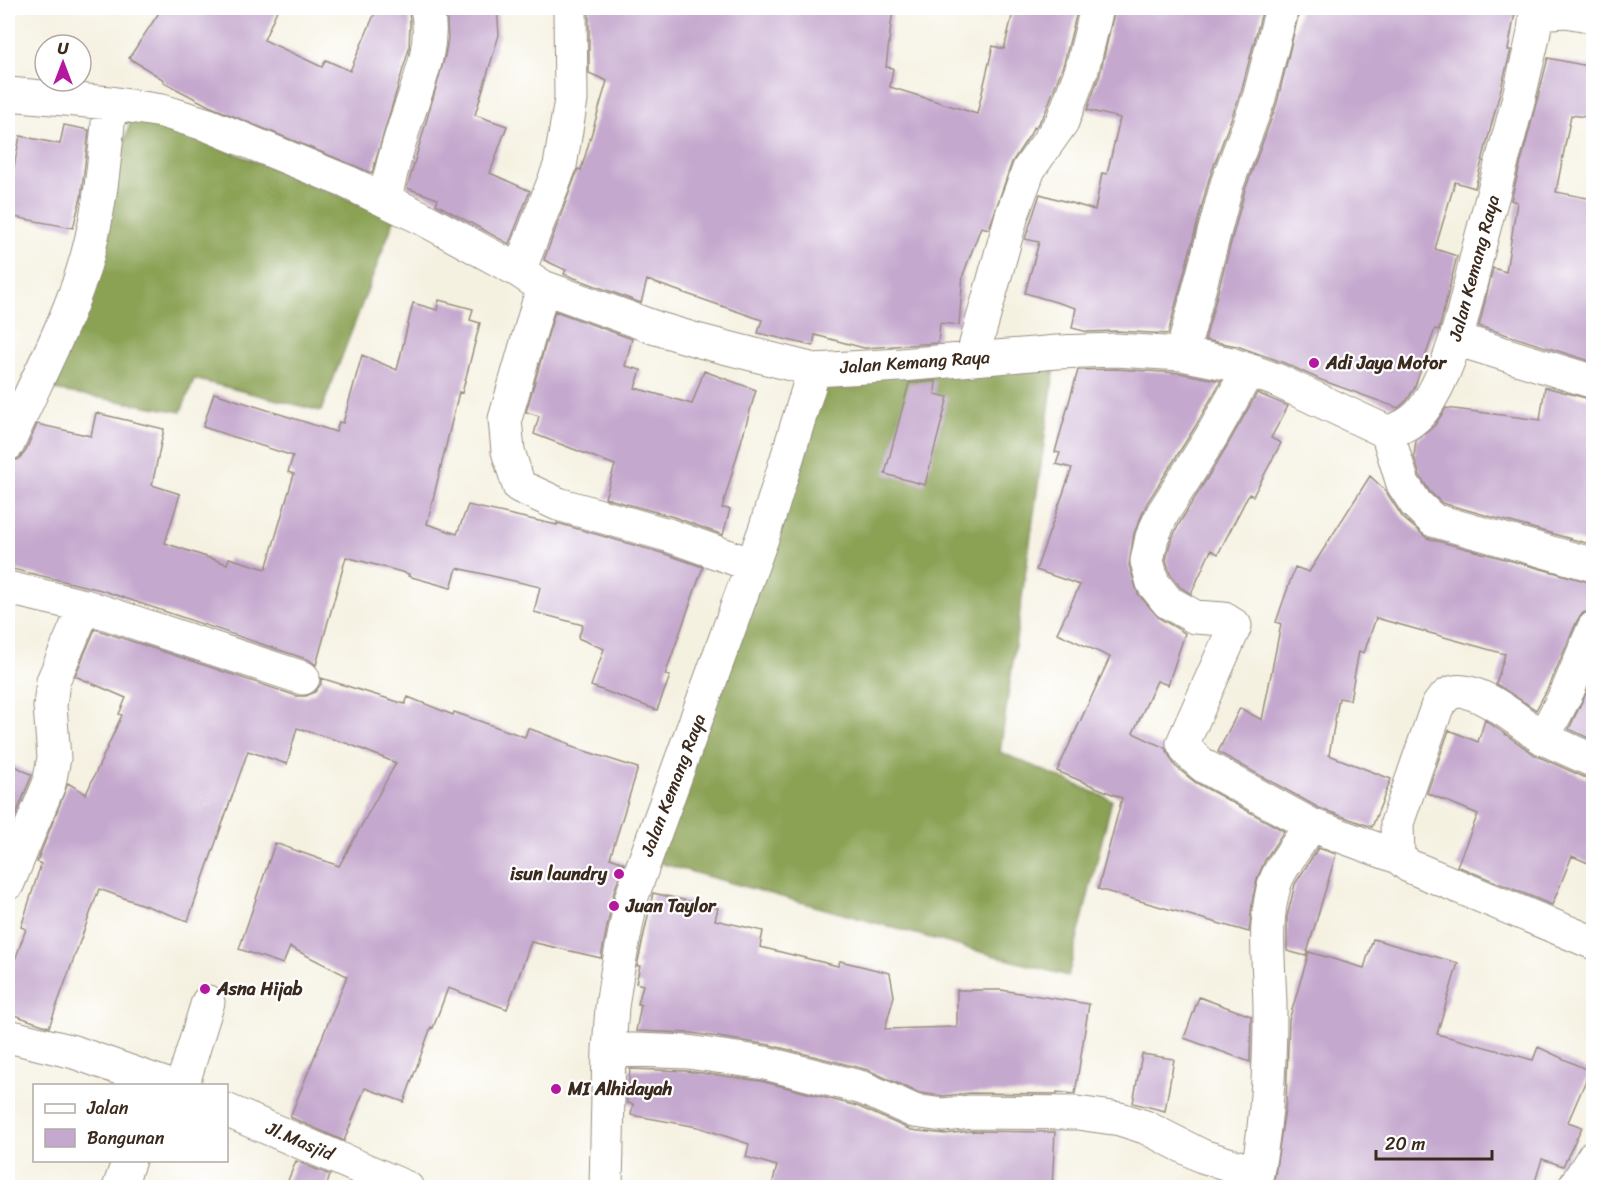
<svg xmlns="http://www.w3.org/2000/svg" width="1601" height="1195" font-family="Sriracha,sans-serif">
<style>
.forest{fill:#8ba254;stroke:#636639;stroke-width:1.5}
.building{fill:#c5a8ce}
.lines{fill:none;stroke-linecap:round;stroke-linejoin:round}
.minor-casing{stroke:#988e80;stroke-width:35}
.minor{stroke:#fff;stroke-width:33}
.poi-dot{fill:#b5179e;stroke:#fff;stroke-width:2}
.labels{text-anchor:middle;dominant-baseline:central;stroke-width:4.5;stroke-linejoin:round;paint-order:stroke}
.street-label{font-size:18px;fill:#3b2a1e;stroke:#fff}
.poi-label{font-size:18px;font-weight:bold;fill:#3b2a1e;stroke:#fff;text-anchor:start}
</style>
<rect width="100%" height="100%" fill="#fff"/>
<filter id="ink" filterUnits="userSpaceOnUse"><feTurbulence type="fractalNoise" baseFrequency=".0167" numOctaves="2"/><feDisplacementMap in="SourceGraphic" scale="12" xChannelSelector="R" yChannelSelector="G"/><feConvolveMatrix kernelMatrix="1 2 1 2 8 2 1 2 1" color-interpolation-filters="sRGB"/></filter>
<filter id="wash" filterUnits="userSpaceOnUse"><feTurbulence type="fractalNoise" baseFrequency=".008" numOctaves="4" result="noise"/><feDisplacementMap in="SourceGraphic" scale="24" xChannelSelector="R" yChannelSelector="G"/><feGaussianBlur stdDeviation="1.35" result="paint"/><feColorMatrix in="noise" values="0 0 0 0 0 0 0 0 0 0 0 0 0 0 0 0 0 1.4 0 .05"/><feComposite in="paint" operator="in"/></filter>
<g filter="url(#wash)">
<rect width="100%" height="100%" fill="#f5f1e1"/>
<path class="forest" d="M133,112L395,218L321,411L194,379L181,412L54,390Z
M1057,352L1000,752L1112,800L1068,976L645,859L814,370Z"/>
<g id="blocks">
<path class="building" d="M162,8H278L264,40L322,67L326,60L350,71L377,8H409L410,24L409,49L372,173L209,106L163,82L164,80L129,58Z
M446,8H497L499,35L475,115L507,126L490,173L530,191L509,244L436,204L438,199L407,188L445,56L448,38Z
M589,8H893L886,67L893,68L890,87L977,114L993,46L1004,49L1014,8H1078L1064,63L1045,113L1035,128L1033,127L1031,133L1012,162L989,229L981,227L963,275L959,325L940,323L938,343L864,348L815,335L813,346L758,333L762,320L647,280L641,303L564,274L566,270L544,260L578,169L581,170L607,81L589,73Z
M1115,8H1263L1241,92L1209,179L1168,334L1117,331L1088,332L1072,328L1076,308L1025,293L1039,242L1025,239L1040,194L1095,210L1102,173L1107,174L1120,118L1087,110L1100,74Z
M1300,8H1516L1508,50H1511L1475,188L1455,182L1435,249L1457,256L1439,330L1435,329L1414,389L1407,400L1398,408L1321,380L1282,362L1237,346L1205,340L1245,190L1277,103Z
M1548,58L1593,67V118L1571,115L1556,192L1593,199V362L1479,326L1493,268L1506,272L1517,202L1511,200Z
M64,125L89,130L81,197L73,228L8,216V197L20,136L60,144Z
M439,300L473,309L470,320L480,323L462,393L459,392L427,524L457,534L468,505L557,525V523L662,553L703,567L665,675L670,676L657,710L591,686L604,649L578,638L583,625L534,612L540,587L457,568L451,588L408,576L409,574L346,557L316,665L309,660L101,590L8,568V462L19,459L25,452L37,424L91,436L96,413L164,429L152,485L180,494L165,543L227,564L229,558L266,569L294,474L288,472L293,456L203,427L214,393L336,432L339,422L343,423L362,355L397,370L413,303L437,310Z
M555,311L632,339L625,366L641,370L635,388L692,404L704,371L756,390L722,508L730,509L723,535L674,517L605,498L615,465L534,434L539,416L526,412Z
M1116,369L1180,373L1221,381L1195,427L1147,503L1134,533L1129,565L1138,594L1159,618L1185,633L1168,685L1157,681L1133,733L1165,748L1175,766L1195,782L1284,831L1265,860L1258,876L1253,896L1249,932L1098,889L1122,798L1057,771L1110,657L1057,633L1080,585L1036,570L1072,468L1056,464L1060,453L1055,452L1078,370Z
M936,381L935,394L948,397L925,485L885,474L909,383Z
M1545,387L1593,400V545L1442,503L1430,492L1420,476L1414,456L1416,441L1435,425L1446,408L1540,420Z
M1257,393L1288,406L1271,438L1281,443L1253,496L1249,494L1218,554L1211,550L1191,594L1180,587L1170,574L1166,560L1170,543L1180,522L1227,446Z
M1370,476L1385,490L1403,518L1427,538L1593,583V610L1583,613L1577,621L1551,682L1536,710L1496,684L1505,654L1376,618L1364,653L1359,651L1350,700L1339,698L1329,755L1391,779L1372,827L1319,808L1218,752L1240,708L1262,720L1281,624L1276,622L1295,567L1309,572Z
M95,629L297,696H306L315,692L321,684V678L405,704L408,697L453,715L454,712L525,737L528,728L570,744L569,746L638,768L610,858L624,863L614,892L601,958L531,942L507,1009L448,988L433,1028L431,1027L404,1102L365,1088L344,1141L290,1117L347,976L290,947L283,964L239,949L275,843L339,866L396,763L349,744L297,728L287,764L248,751L188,921L99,889L49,1027L8,1013V980L26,929L21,927L41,864L37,862L68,783L86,794L122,715L119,714L126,698L75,676Z
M1593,678V740L1569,729Z
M1485,720L1535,755L1586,778L1593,779V865L1572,856L1552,905L1457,866L1478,814L1427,793L1449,730L1478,742Z
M8,762L32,775L15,817L8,812Z
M1318,848L1336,854L1306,956L1287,951V917L1295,884Z
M653,893L718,908L715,920L763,931L760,947L838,966L840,961L890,973L894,996L885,1029L957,1027V990H1001L1089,1004L1075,1094L1057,1092V1094L971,1093L943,1096L919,1093L868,1070L770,1045L691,1033L636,1031L641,1005L638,1004L643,985L636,983L640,966H637Z
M1373,939L1458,963L1437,1034L1533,1060L1538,1047L1590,1071L1568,1122L1582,1127L1563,1166L1542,1159L1533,1188H1273L1286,1102L1289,1020L1309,952L1364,968Z
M1199,997L1251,1016L1250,1062L1184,1038Z
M1142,1054L1174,1059L1165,1111L1133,1103Z
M630,1069L686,1071L761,1081L857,1106L911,1130L945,1134L972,1131L1055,1132L1052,1188H771L777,1166L746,1157L749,1144L698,1127L631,1115L633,1104L627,1103Z
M296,1161L330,1175L326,1188H285Z"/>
</g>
</g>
<g filter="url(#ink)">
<use href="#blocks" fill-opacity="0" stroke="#988e80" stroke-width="1.5"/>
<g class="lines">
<defs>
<path id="minor" d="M1536,13L1566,11L1594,16
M8,94L110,103L162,111L208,125L347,182L420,217L519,271L543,287L656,328L700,341L814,370L901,365L1057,352L1116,350L1182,354L1231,364L1276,380L1387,432C1405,428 1420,417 1429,401C1460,349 1468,286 1484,228C1497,177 1513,126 1524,75C1529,53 1537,30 1535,8
M385,199C390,174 397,149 405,124C417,86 436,48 427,8
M519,271L560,166L571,100L570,8
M543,287L505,419L508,451L519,486L558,504L668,535L752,565
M1456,339L1594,382
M1182,354L1227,184L1259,98L1282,8
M972,358L1012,215L1029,169L1062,122L1082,69L1097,8
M1248,371L1211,437L1163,513L1152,537L1147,561L1153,583L1168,602L1195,617L1224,619L1235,626L1183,743L1188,752L1204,766L1311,825L1398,857
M1387,432L1403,484L1416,504L1433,520L1594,565
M8,444C34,383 69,322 87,257C101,206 105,155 110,103
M8,588L85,606L303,678
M1594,628L1568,690L1543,738C1523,725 1479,686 1454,692C1446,694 1441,701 1437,707L1397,823L1398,857L1409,866L1594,943
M1543,738L1594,761
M8,883L49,784L54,758L50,706L53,681L85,606
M8,1036L74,1052L170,1086
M609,1049L688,1052L765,1063L863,1088L914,1111L943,1115L971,1112L1077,1113L1120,1119L1145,1127L1202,1156L1257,1173
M182,1086L208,1002
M226,1110L407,1188
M119,1188L129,1160
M606,1188L609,1049L612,1007L617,973L632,896L765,530L814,370
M1254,1188C1267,1130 1270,1070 1270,1010C1270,968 1262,925 1275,883C1280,867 1301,841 1311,825
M1574,1188L1594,1156"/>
</defs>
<use href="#minor" class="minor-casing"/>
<use href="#minor" class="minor"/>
</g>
</g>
<g class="poi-dot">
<circle cx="1314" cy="363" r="6"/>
<circle cx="619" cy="874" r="6"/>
<circle cx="614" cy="906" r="6"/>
<circle cx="205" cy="989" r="6"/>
<circle cx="556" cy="1089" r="6"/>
</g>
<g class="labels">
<g class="street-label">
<text transform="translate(1474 268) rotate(-75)">Jalan Kemang Raya</text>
<text transform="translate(915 362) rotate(-4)">Jalan Kemang Raya</text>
<text transform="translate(673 785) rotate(-69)">Jalan Kemang Raya</text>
<text transform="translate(300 1141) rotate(23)">Jl.Masjid</text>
</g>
<g class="poi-label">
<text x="1326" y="363">Adi Jaya Motor</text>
<text x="607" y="874" text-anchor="end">isun laundry</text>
<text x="626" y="906">Juan Taylor</text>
<text x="217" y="989">Asna Hijab</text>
<text x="568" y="1089">MI Alhidayah</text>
</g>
</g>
<rect width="1601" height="1195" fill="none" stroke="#fff" stroke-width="30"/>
<rect x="33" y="1084" width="195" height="78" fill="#ffffff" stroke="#b1aaa5" stroke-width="1.5"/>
<rect x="45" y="1104" width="30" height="9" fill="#ffffff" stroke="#b1aaa5" stroke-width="1.5"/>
<text x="87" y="1114" font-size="18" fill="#3b2a1e">Jalan</text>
<rect x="45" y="1129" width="30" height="18" fill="#c5a8ce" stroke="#b1aaa5" stroke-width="1.5"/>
<text x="87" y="1144" font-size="18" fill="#3b2a1e">Bangunan</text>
<g transform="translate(63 63)"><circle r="28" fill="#ffffff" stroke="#b1aaa5" stroke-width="1.5"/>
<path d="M0-4.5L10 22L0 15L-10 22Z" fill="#b5179e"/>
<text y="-9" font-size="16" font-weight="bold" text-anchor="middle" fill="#3b2a1e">U</text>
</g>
<path d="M1376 1150v9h116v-9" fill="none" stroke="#3b2a1e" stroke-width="3"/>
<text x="1385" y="1150" font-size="18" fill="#3b2a1e" stroke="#ffffff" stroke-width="4.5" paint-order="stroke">20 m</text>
</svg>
